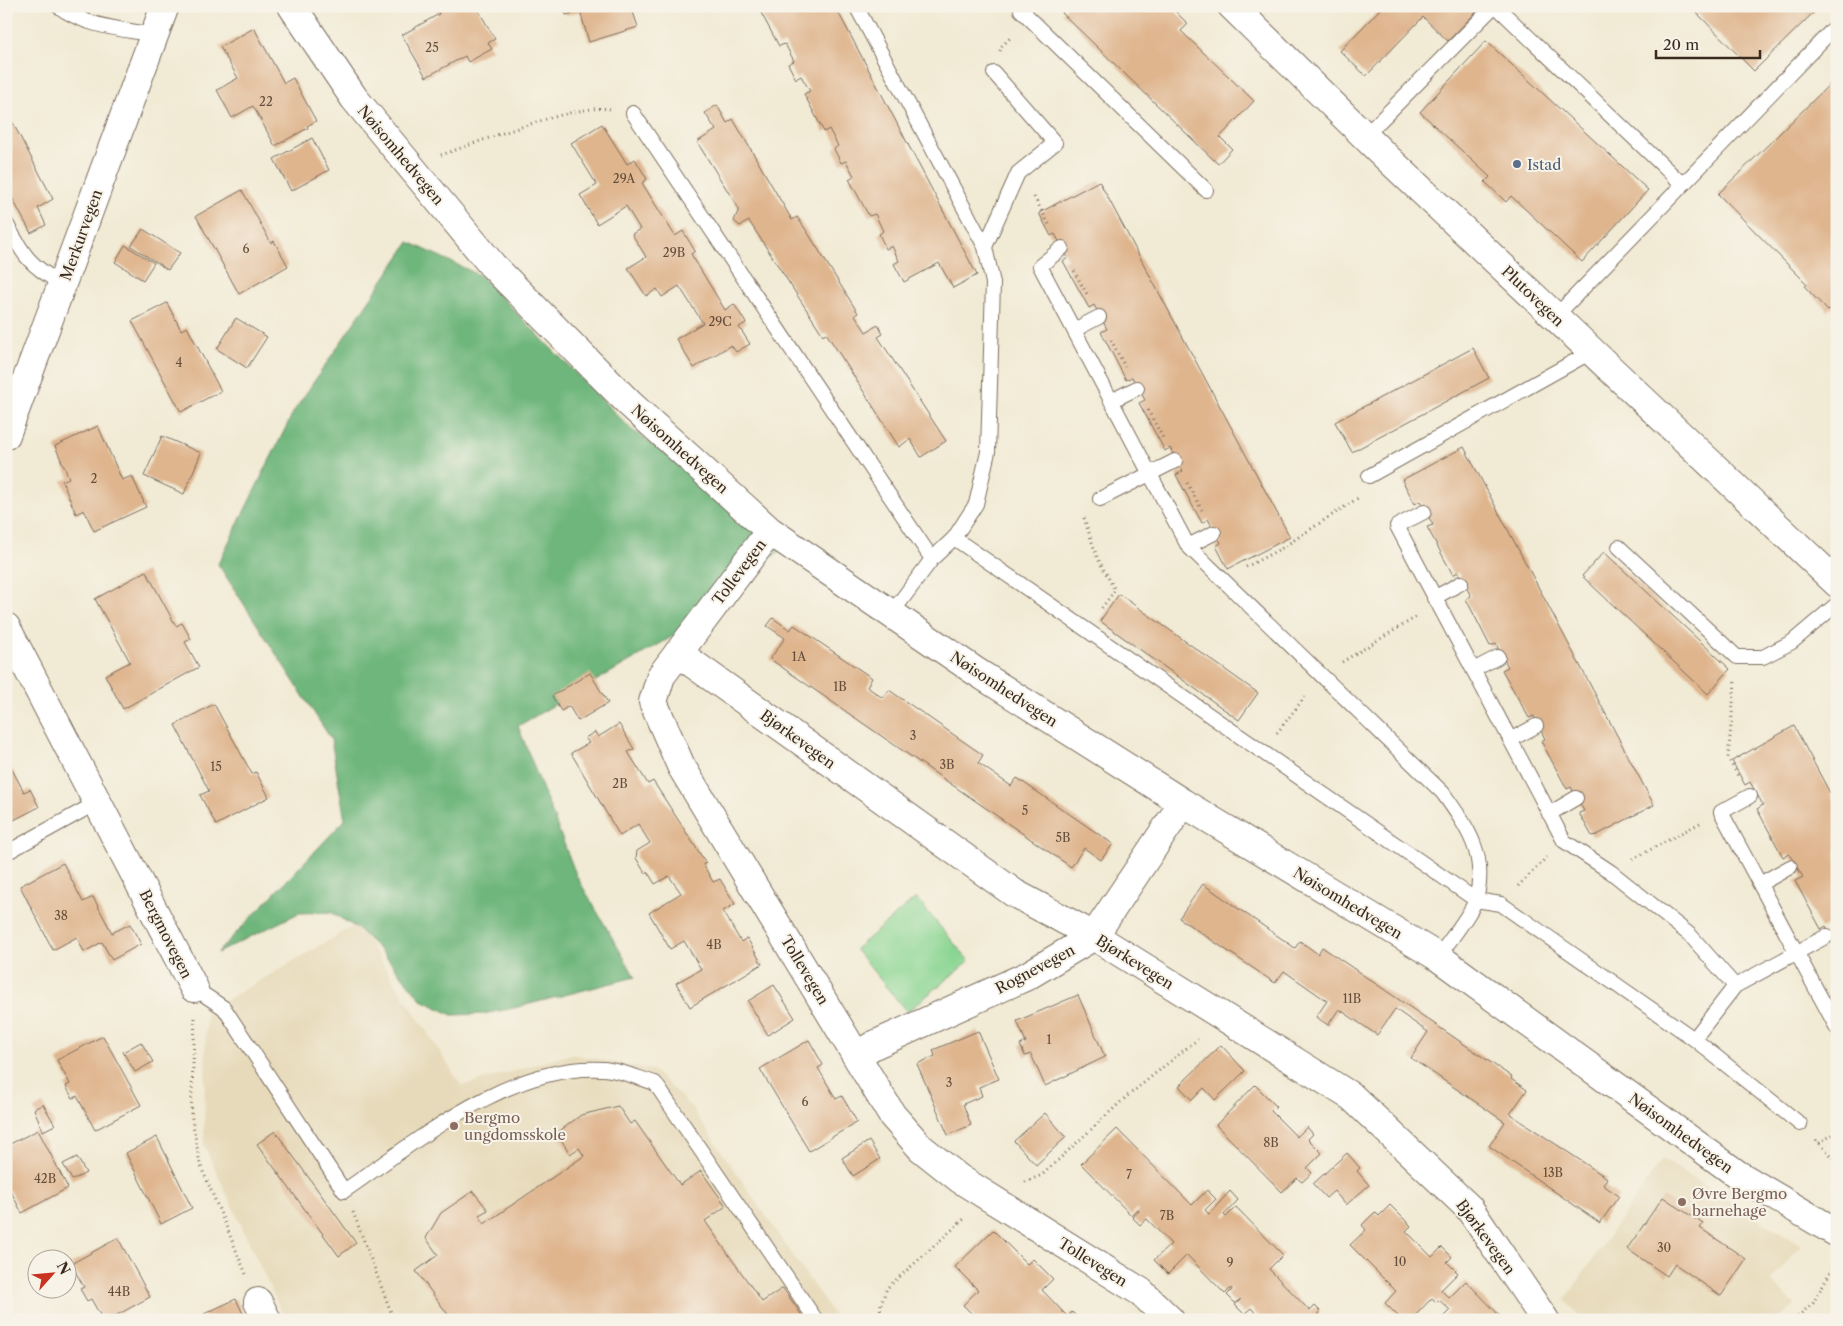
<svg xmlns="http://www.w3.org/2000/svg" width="1843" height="1326" font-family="'Libre Caslon Text',serif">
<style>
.built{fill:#e7daba}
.green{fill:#89d592;stroke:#628058}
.forest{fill:#6eb67c;stroke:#54704d}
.building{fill:#dfb58e}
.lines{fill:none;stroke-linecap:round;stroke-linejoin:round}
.lane-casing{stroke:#7b6d5e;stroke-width:16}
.street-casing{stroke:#7b6d5e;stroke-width:30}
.path{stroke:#7b6d5e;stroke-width:3;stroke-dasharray:1 4;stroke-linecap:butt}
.lane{stroke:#fff;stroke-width:14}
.street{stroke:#fff;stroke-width:28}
.service-dot{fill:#5c6f8a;stroke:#f7f3e8;stroke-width:2}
.education-dot{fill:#8d6e63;stroke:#f7f3e8;stroke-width:2}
.labels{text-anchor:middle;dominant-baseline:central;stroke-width:4;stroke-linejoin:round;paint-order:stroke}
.number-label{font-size:12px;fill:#644d3a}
.street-label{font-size:15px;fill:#3b2a1e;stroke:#f7f3e8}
.service-label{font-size:15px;fill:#4e5e75;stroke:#f7f3e8;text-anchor:start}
.education-label{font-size:15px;fill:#785e54;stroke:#f7f3e8;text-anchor:start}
</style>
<rect width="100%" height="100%" fill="#f7f3e8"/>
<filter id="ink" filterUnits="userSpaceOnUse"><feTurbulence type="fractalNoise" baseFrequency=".02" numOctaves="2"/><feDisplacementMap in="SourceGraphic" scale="10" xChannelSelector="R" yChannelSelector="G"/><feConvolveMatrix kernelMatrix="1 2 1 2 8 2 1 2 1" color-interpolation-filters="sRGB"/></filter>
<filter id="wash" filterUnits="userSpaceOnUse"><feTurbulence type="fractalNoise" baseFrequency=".0096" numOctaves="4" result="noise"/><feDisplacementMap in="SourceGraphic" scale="20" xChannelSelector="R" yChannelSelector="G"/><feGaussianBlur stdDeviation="1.12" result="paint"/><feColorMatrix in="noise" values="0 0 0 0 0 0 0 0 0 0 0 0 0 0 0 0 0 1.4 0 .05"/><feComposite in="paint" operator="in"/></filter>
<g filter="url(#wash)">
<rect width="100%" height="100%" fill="#f1ead4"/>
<path class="built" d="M357,924L462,1086L572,1054L653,1070L691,1107L837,1320H285L204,1145L206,1012Z
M1662,1159L1801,1246L1771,1281L1795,1305L1777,1320H1582L1565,1300Z"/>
<path class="green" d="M916,898L969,961L907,1012L855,949Z"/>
<path class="forest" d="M409,242L479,275L632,430L790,542L694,624L518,726L577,877L635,977L514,1008L483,1014L452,1015L422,1000L381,951L358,929L331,912L299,913L217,953L345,820L331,739L218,564L294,411Z"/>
<g id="blocks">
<path class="building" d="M435,6H476L495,39L488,43L492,49L468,62L465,56L426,77L402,35L439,14Z
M564,6H631L638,27L589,42L580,11L566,15Z
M764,6H835L977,275L953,288L939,263L904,282L894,264L899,261L892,246L886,249L879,234L883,231L875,214L869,216L849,179L854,176L846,161L841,163L834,149L838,146L829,129L824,132L804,94L810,91L801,76L796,79L788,64L794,61L785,44L779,46L759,9Z
M1068,6H1170L1188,24L1181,31L1254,101L1220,137L1232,149L1218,164L1062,13Z
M1383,6H1482L1448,41L1423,17L1366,76L1340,51Z
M1690,6H1820L1754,71Z
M254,28L284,83L293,78L316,121L307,126L308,128L275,146L253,106L232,118L217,90L238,78L220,47Z
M1486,41L1648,190L1582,262L1511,196L1506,202L1485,182L1490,177L1420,112Z
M1837,77V312L1832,307L1828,311L1805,287L1807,284L1718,194Z
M717,105L727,123L733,119L792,220L797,217L808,233L858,313L855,315L866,332L878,325L883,334L878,337L946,441L921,457L910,439L899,447L848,367L826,333L823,335L749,221L740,226L734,221L739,209L697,142L716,130L705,113Z
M6,110L53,199L38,208L46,225L31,233L6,187Z
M602,124L627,164L635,159L647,179L642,183L675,236L683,231L695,251L691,254L725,310L734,304L746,323L739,327L750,344L736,352L731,345L694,368L676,339L703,323L679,286L662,297L657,289L646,296L628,268L646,257L632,234L640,229L626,206L597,224L580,195L597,185L571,143Z
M312,138L329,170L291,191L274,159Z
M1099,181L1290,537L1228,569L1216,546L1221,543L1208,519L1202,523L1176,475L1183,471L1170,448L1165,451L1139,403L1145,400L1132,377L1126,380L1101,332L1107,329L1094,305L1089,308L1063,261L1068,258L1055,234L1051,236L1039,213Z
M242,190L271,243L274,241L288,266L239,294L196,216Z
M143,229L180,253L168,270L131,246Z
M125,245L154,263L143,280L115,262Z
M167,303L181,330L187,327L221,391L181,412L132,321Z
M236,318L267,337L247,368L217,349Z
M1473,348L1489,378L1352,452L1335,422Z
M98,426L122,480L132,476L146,507L94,531L84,510L76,514L62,481L69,478L55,446Z
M162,436L201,453L184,494L144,476Z
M1464,447L1654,805L1597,835L1592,836L1579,813L1584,811L1571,787L1567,789L1541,741L1545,739L1534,716L1529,718L1502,670L1508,667L1496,644L1490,646L1466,599L1471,596L1458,572L1453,575L1427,527L1433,525L1420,501L1415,504L1402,480Z
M1604,552L1730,669L1708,694L1582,576Z
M146,571L176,626L182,623L191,639L185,642L199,667L123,709L105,675L130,662L95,599Z
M1119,594L1258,693L1239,720L1100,621Z
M773,618L790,630L794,625L872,678L867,687L883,698L889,690L983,755L978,763L1011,786L1017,778L1113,844L1101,860L1084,848L1071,867L770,659L785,638L767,626Z
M590,673L608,703L578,721L569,706L561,711L552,696Z
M214,704L252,774L256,772L269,797L216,825L200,795L209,791L175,725Z
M619,724L634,749L628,752L648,784L653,781L706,863L703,864L713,882L720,879L735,904L723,911L741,942L747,938L762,964L690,1007L676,983L701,969L684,941L670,949L649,913L681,893L669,876L655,884L647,871L645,873L636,858L637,851L650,843L638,824L620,836L571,753L589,743L585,738L595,732L598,737Z
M1794,726L1837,806V946L1826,926L1821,929L1795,881L1803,877L1789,854L1783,857L1757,809L1763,805L1750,782L1745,785L1732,761Z
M6,751L9,756L6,758L24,792L30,789L39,807L10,822L6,816Z
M63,863L83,902L93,897L112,933L130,924L141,944L112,960L102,942L84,952L77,937L53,950L20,886Z
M1203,884L1295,948L1300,941L1318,954L1322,947L1512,1077L1511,1079L1527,1090L1510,1114L1607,1178L1603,1185L1619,1196L1600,1223L1489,1146L1505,1122L1411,1058L1428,1032L1395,1009L1377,1035L1339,1009L1328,1025L1316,1017L1327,1001L1284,971L1275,983L1179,918Z
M774,985L795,1018L768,1035L748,1001Z
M1078,995L1105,1057L1045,1086L1031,1054L1025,1056L1020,1045L1026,1042L1017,1021Z
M978,1031L999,1079L979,1087L982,1096L963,1104L971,1125L948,1135L917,1064L935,1056L933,1050Z
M103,1036L141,1105L95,1130L77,1096L73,1098L69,1092L66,1086L70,1084L57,1060Z
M809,1040L823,1065L818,1068L836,1099L842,1096L857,1122L809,1151L760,1069Z
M141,1042L153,1062L135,1072L123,1052Z
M1221,1045L1245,1071L1215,1100L1204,1088L1192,1100L1179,1086Z
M1255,1085L1276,1106L1271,1111L1297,1137L1307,1127L1313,1134L1308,1139L1322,1153L1307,1168L1312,1173L1302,1182L1297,1178L1282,1192L1216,1125Z
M43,1104L55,1125L43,1131L34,1109Z
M618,1106L630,1124L635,1121L680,1185L701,1171L726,1206L705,1221L762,1302L783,1288L805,1320H452L416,1271L438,1255L426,1238L441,1213L473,1191L488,1210L479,1215L484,1224L584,1156L579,1148L570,1154L557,1133L581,1115Z
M1045,1113L1066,1137L1036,1165L1014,1141Z
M1117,1129L1192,1205L1207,1190L1216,1199L1205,1210L1209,1214L1230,1191L1238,1200L1224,1215L1226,1217L1236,1207L1283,1255L1269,1269L1310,1311L1315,1306L1320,1311L1318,1317L1315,1320H1262L1251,1308L1244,1314L1235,1305L1241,1299L1235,1303L1227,1295L1232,1290L1231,1288L1225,1294L1187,1255L1168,1274L1154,1260L1171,1244L1147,1219L1140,1225L1132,1217L1139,1211L1137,1209L1131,1215L1081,1164Z
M38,1130L68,1188L22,1213L10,1190L6,1192V1146Z
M275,1131L356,1243L339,1256L257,1144Z
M157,1137L192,1208L161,1224L126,1153Z
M869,1141L880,1159L853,1176L842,1158Z
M1347,1153L1360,1168L1357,1171L1369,1185L1346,1205L1334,1191L1326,1198L1313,1184Z
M77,1157L86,1173L72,1180L63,1164Z
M1663,1197L1703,1224L1700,1228L1746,1259L1721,1296L1675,1264L1667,1276L1627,1249Z
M1390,1205L1411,1226L1406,1231L1432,1257L1442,1247L1452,1257L1447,1262L1458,1273L1441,1290L1449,1298L1466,1281L1504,1320H1440L1450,1310L1439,1300L1436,1302L1432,1298L1411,1320H1402L1385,1303L1396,1291L1350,1245L1366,1230L1362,1225L1375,1212L1379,1216Z
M993,1230L1027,1264L1033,1259L1053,1279L1042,1290L1068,1317L1072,1312L1080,1320H972L975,1317L963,1305L978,1290L955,1267Z
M118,1238L150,1297L108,1320H103L91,1299L87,1301L80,1289L84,1287L71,1264Z
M236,1299L246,1320H206L204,1314Z"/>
</g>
</g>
<g filter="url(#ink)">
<use href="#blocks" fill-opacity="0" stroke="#7b6d5e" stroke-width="1"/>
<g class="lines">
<defs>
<path id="lane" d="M58,6C85,27 123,29 155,35
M856,6L985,247
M1027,6L1021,10L1206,190
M1496,6L1682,184
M633,113L932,559
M1365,136L1494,6
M6,223C24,256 29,265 62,284
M1062,248L1040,266L1188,546L1443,793C1467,827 1488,855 1476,899C1472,913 1447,944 1438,957
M1555,317L1837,25
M1074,330L1099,317
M1111,401L1137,388
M1369,476L1591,352
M1100,499L1175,461
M1424,512L1397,526L1564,841L1611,872L1690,935L1735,986
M954,538L1476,900L1501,904L1694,1039L1800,1124
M1188,546L1214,533
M1619,547L1737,657H1763L1792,642L1837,604
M1434,598L1461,583
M891,614L932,559L954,538L976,504L988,452L993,283L985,247L1018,173L1055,143L994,73
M1473,670L1498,657
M1510,740L1536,726
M1750,796L1721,812L1837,1028
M1549,814L1576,798
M6,853L98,802
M1760,884L1790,867
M194,988L224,1008L344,1191C417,1141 510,1063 603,1069C620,1070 638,1078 655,1083L816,1320
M1694,1039L1735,986L1827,936"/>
<path id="street" d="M292,6L354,98L492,265L630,404L770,531L975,671L1183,803L1438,957L1737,1174L1837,1233
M1232,6L1382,153L1837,583
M6,435L165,6
M770,531L661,676L653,702L681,766L892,1115L921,1148L960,1179L1141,1292L1170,1320
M6,627L194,988
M678,653L1014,893L1094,936L1352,1097L1469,1208L1545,1320
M857,1055L874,1045L1027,976L1094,936L1183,803
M258,1302L267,1320"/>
</defs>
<use href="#lane" class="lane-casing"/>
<use href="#street" class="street-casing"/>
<path class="path" d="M6,9L12,6
M1000,51L1002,46L1012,36
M441,155C477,143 576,103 610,109
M1034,197L1050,226
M1074,271L1088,296
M1111,340L1125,367
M1148,410L1164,440
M1187,483L1202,510
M1084,518L1097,557L1115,590L1101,609
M1246,567L1282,548L1358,498
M1342,662L1418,616
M1735,682L1728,758L1738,776
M1277,733L1307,694
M1633,859L1700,823
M1518,886L1547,857
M195,1018L191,1113L200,1164L246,1274
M1816,1140L1837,1161
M1819,1143L1837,1132
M1025,1182L1042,1175L1125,1098L1198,1039
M353,1212L394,1320
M426,1320L430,1317
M879,1320L881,1304L887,1288L964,1219
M1794,1320L1813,1303L1834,1265"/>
<use href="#lane" class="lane"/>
<use href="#street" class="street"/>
</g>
</g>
<circle class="service-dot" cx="1517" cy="164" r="5"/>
<g class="education-dot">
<circle cx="454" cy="1126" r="5"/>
<circle cx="1682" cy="1202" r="5"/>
</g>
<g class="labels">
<g class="number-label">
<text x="432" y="47">25</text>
<text x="266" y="101">22</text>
<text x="624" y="178">29A</text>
<text x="246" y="248">6</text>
<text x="674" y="252">29B</text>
<text x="720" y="321">29C</text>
<text x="179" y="362">4</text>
<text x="94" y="478">2</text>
<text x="799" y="656">1A</text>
<text x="840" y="686">1B</text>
<text x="913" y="735">3</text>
<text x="947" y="764">3B</text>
<text x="216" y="766">15</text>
<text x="620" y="783">2B</text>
<text x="1025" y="810">5</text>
<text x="1063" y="837">5B</text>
<text x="61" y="915">38</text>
<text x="714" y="944">4B</text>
<text x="1352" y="998">11B</text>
<text x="1049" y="1039">1</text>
<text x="949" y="1082">3</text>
<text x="805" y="1101">6</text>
<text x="1271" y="1142">8B</text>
<text x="1553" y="1172">13B</text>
<text x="1129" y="1174">7</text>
<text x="45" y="1178">42B</text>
<text x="1167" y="1215">7B</text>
<text x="1664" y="1247">30</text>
<text x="1400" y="1261">10</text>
<text x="1230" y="1262">9</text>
<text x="119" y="1291">44B</text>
</g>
<g class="street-label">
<text transform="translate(401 155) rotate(50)">Nøisomhedvegen</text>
<text transform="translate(81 235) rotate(-70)">Merkurvegen</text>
<text transform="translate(1533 296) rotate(44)">Plutovegen</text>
<text transform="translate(680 449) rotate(42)">Nøisomhedvegen</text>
<text transform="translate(739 572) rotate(-53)">Tollevegen</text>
<text transform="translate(1004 689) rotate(33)">Nøisomhedvegen</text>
<text transform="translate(798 739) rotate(36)">Bjørkevegen</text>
<text transform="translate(1348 903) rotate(31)">Nøisomhedvegen</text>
<text transform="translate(166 934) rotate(63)">Bergmovegen</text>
<text transform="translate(1135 962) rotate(32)">Bjørkevegen</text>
<text transform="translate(1035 969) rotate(-28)">Rognevegen</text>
<text transform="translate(805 970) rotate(59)">Tollevegen</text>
<text transform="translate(1681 1133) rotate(36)">Nøisomhedvegen</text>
<text transform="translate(1486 1237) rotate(54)">Bjørkevegen</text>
<text transform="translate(1093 1262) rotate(32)">Tollevegen</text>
</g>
<g class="service-label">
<text x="1527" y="164">Istad</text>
</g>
<g class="education-label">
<text x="464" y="1117">Bergmo<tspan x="464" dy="17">ungdomsskole</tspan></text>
<text x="1692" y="1193">Øvre Bergmo<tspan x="1692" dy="17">barnehage</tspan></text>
</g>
</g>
<rect width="1843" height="1326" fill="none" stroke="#f7f3e8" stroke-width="25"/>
<g transform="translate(52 1274) rotate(63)"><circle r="24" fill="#f7f3e8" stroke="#aca397"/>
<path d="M0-4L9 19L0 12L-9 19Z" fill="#c8321e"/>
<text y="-8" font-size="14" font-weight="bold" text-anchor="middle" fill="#3b2a1e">N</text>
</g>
<path d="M1656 50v8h104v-8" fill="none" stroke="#3b2a1e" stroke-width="2.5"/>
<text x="1663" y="50" font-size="15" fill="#3b2a1e" stroke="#f7f3e8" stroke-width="4" paint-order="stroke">20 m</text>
</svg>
